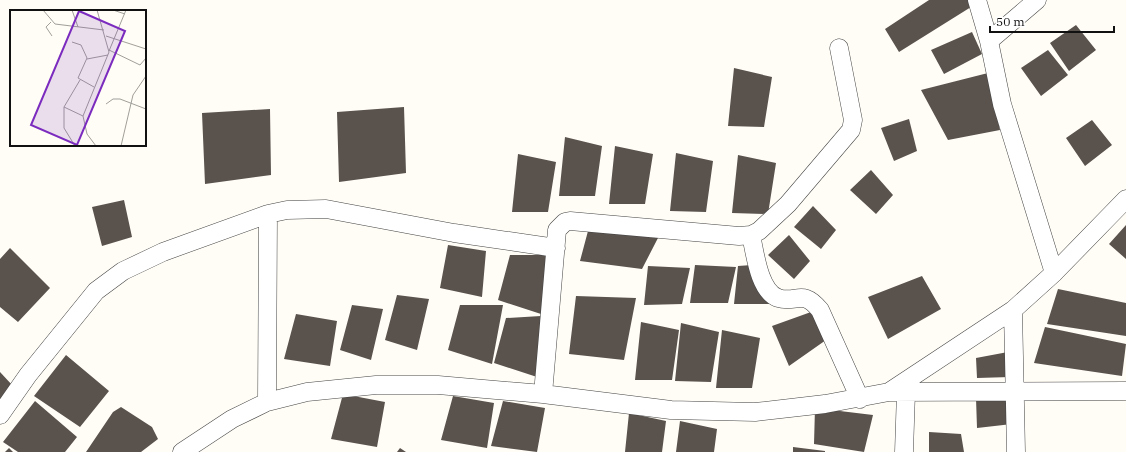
<svg xmlns="http://www.w3.org/2000/svg" width="1126" height="452" font-family="'IBM Plex Serif',serif">
<style>
.building{fill:#5a524d}
.lines{fill:none;stroke-linecap:round;stroke-linejoin:round}
.minor-casing{stroke:#444;stroke-width:19}
.minor{stroke:#fff;stroke-width:18}
.inset-road{fill:none;stroke:#a09f9a;stroke-width:1}
.view{fill:#7b2cbf;fill-opacity:0.15;stroke:#7b2cbf;stroke-width:2}
.inset-edge{fill:none;stroke:#111;stroke-width:2}
</style>
<rect width="100%" height="100%" fill="#fffdf5"/>
<path class="building" d="M929,0H969L971,7L899,52L885,29Z
M1076,25L1096,50L1069,71L1050,43Z
M972,32L982,54L944,74L931,50Z
M1048,50L1068,75L1041,96L1021,68Z
M734,68L772,77L764,127L728,126Z
M988,73L1000,130L948,140L921,90Z
M404,107L406,173L339,182L337,112Z
M270,109L271,175L205,184L202,113Z
M909,119L917,151L894,161L881,128Z
M1092,120L1112,145L1085,166L1066,138Z
M565,137L602,146L595,196H559Z
M615,146L653,154L645,204H609Z
M676,153L713,161L706,212L670,211Z
M518,154L556,162L548,212H512Z
M738,155L776,163L768,214L732,213Z
M871,170L893,195L876,214L850,190Z
M124,200L132,237L102,246L92,207Z
M813,206L836,230L821,249L794,227Z
M1126,225V259L1109,244Z
M588,231L659,236L642,269L580,261Z
M789,235L810,261L794,279L768,255Z
M448,245L486,251L482,297L440,288Z
M10,248L50,288L18,322L0,307V259Z
M510,255H553L541,314L498,300Z
M695,265L736,267L728,303H690Z
M752,265L772,304H734L738,266Z
M648,266L690,268L682,304L644,305Z
M922,276L941,309L888,339L868,297Z
M1058,289L1126,303V336L1047,324Z
M397,295L429,299L417,350L385,340Z
M576,296L636,298L624,360L569,354Z
M352,305L383,309L371,360L340,350Z
M460,305H503L492,364L448,350Z
M811,312L826,340L789,366L772,326Z
M296,314L337,321L330,366L284,359Z
M541,316L537,377L494,363L506,318Z
M641,322L679,330L672,380H635Z
M681,323L719,332L711,382L675,381Z
M1045,327L1126,344L1122,376L1034,363Z
M722,330L760,338L752,388H716Z
M1008,352L1010,377L977,378L976,358Z
M66,355L109,391L80,427L34,396Z
M0,372L13,386L0,400Z
M343,394L385,402L377,447L331,439Z
M453,396L494,403L487,448L441,440Z
M976,398L1009,400L1012,424L977,428Z
M35,401L77,437L65,452H18L3,442Z
M503,401L545,408L537,452L491,446Z
M121,407L152,427L158,439L141,452H86L113,412Z
M815,408L873,415L864,452L814,444Z
M629,413L666,421L662,452H625Z
M680,421L717,429L714,452H676Z
M929,432L961,434L964,452H929Z
M793,447L825,451V452H793Z
M9,448L13,452H5Z
M400,448L406,452H397Z"/>
<g class="lines">
<defs>
<path id="minor" d="M977,0L989,41L1002,104L1054,273
M989,41L1037,0
M751,235C755,253 759,291 778,298C797,304 802,288 820,310L860,399
M1013,310L1016,452
M889,392L1126,391
M543,394L557,230L565,222L570,221L739,236L751,235L759,231L788,204L851,130L853,120L839,48
M267,402L268,214
M0,415L28,375L96,291L123,271L163,252L268,214L287,210L326,209L454,233L556,248
M182,452L232,419L267,402L307,392L376,385H438L543,394L671,410L755,412L825,404L889,392L1013,310L1054,273L1126,199
M904,452L906,392"/>
</defs>
<use href="#minor" class="minor-casing"/>
<use href="#minor" class="minor"/>
</g>
<g transform="translate(10 10)">
<rect width="136" height="136" fill="#fffdf5"/>
<path class="inset-road" d="M33,0L45,14L94,20M62,0L68,17M103,0L115,4M41,12L36,17L42,26M96,26L136,39M62,32L71,35L77,48L68,68L84,77M99,40L130,55L136,48M99,41L116,0M77,49L98,45M96,94L103,89H110L136,99M54,97L73,106M65,136L54,118V97L70,70M86,136L77,124L73,106L99,42L87,0M111,136L123,85L136,66"/>
<path class="view" d="M69,1L115,21L67,135L21,115Z"/>
<rect width="136" height="136" class="inset-edge"/>
</g>
<path d="M990 26v6h124v-6" fill="none" stroke="#111111" stroke-width="2"/>
<text x="996" y="26" font-size="12" fill="#111111" stroke="#ffffff" stroke-width="3" paint-order="stroke">50 m</text>
</svg>
